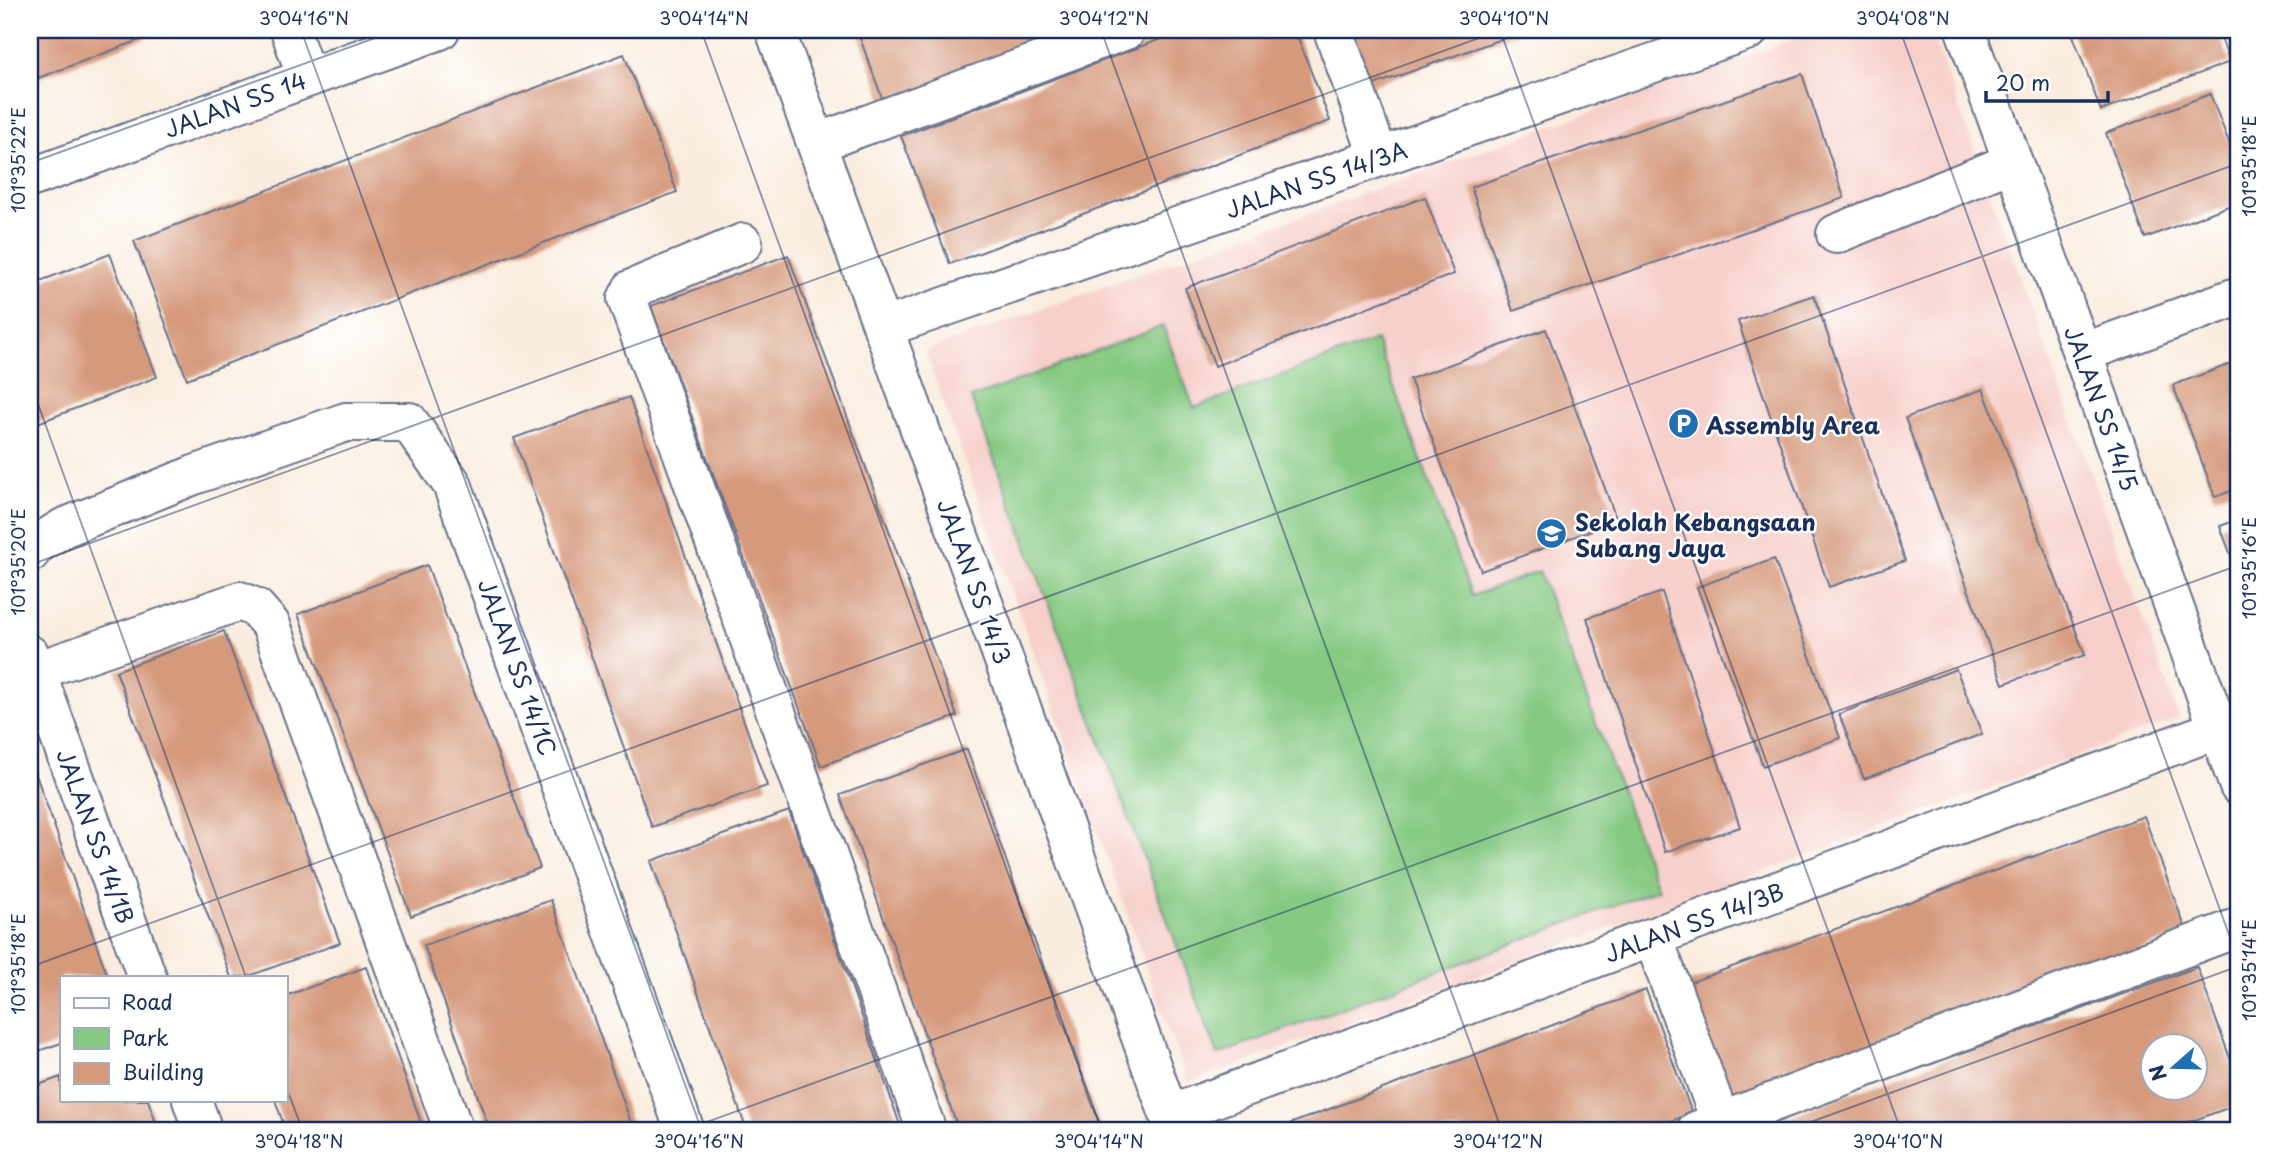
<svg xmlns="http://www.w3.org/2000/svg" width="2269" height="1161" font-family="'Playpen Sans',sans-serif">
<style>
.built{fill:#f7d0cb}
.green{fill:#85c982;stroke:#507c70;stroke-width:2}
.building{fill:#d5997b;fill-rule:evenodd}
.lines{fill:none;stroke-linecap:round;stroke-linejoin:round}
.minor-casing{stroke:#69728b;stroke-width:42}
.minor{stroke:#fff;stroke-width:38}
.ticks{fill:none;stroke:#1b2f5e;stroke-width:2;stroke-opacity:0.45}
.labels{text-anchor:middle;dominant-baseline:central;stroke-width:5;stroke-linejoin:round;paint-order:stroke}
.street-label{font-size:23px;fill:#1b2f5e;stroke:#fff}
.poi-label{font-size:23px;font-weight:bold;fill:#1b2f5e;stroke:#fff;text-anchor:start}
.neatline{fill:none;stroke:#1b2f5e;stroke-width:2.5}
.ticks-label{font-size:18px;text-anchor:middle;fill:#1b2f5e}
</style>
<rect width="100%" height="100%" fill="#fff"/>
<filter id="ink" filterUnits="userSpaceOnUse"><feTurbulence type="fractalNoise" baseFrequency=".0143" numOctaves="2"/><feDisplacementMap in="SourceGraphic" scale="14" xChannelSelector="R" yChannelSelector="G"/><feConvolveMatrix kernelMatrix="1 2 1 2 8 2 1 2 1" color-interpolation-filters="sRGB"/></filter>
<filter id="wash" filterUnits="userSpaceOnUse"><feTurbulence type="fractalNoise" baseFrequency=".00686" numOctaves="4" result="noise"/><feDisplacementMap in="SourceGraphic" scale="28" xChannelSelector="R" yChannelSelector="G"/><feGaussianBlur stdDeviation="1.57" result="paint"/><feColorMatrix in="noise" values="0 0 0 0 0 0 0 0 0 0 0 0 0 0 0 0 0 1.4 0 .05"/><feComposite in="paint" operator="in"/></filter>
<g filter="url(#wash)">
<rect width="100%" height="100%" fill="#faeddf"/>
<path class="built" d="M1819,30H1931L2179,718L1188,1083L925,351Z"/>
<path class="green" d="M1163,326L1194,408L1376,340L1472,596L1539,571L1658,889L1218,1055L971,398Z"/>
<g id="blocks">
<path class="building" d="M30,30H145L148,37L30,81Z
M857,30H1086L885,106Z
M1185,30H1295L1330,121L950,264L901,136Z
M1338,30H1526L1360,90Z
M2071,30H2218L2230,62L2101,111Z
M624,54L677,192L187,379L134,241Z
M1802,74L1844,198L1513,311L1471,187Z
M2210,94L2230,145L2239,141V202L2145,238L2106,133Z
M1425,197L1454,274L1215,366L1185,288Z
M110,254L157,377L30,426V285Z
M788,255L957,716L821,766L651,306Z
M1814,295L1905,561L1829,587L1738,321Z
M1546,329L1617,521L1481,571L1410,379Z
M2239,361V488L2215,497L2173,385Z
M1983,389L2085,655L2003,684L1905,418Z
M629,397L767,786L652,827L514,438Z
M2239,519V577L2220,526Z
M1774,559L1840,738L1763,766L1697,587Z
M427,565L540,868L411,916L298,614Z
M1662,592L1740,827L1665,852L1587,618Z
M224,631L340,943L246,977H231L116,671Z
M1956,669L1982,734L1864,779L1839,714Z
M967,749L1008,866L1102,1131H959L950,1106L840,795Z
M30,758L108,977H61V1043L30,1054Z
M789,811L887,1087L902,1131H747L651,861Z
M2144,816L2187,933L1731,1100L1688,983Z
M551,900L579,977L634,1131H490L424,945Z
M366,967L424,1131H286L275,1100H285V996Z
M2197,967L2239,1083V1104L2164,1131H1748ZM2154,1046H2196V1088H2153Z
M1646,990L1692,1113L1654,1128L1644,1131H1271Z
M61,1077V1100H148L159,1131H30V1088Z"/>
</g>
</g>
<g filter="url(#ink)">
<use href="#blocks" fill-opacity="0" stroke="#69728b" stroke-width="2"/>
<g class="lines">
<defs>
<path id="minor" d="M290,30L307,78
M775,30L1175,1131
M1333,30L1379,157
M1965,30L2239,786
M817,143L1126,30
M30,178L440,30
M1836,234L2013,162
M743,243L632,289L627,299L927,1131
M883,328L1749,30
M2082,353L2239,296
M30,553L36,545L63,528L194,475L346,422H409L452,484L685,1131
M30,655L147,977
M36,671L240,601L256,608L271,625L454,1131
M1653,937L1724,1131
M192,1100L203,1131
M1169,1115L2218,729
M1696,1131L2239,927"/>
</defs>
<use href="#minor" class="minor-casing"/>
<use href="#minor" class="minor"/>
</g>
</g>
<path class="ticks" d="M301,30L702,1131M701,30L1102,1131M1101,30L1502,1131M1500,30L1901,1131M1900,30L2239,962M30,163L397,30M30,382L246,977M30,565L1501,30M30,967L2239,163M285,1084L303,1131M682,1131L2239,565M1786,1131L2239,966"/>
<defs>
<symbol id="parking-disc" viewBox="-11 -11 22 22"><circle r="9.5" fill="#1f6fb2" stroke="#fff"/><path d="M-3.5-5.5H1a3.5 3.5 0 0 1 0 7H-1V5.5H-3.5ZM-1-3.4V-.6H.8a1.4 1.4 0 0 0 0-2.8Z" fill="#fff"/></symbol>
<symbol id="school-disc" viewBox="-11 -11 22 22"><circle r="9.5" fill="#1f6fb2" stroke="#fff"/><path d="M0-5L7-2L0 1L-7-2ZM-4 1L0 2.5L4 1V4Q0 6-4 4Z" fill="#fff"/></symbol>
</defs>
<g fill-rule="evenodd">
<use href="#parking-disc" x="1666" y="406" width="35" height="35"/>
<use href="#school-disc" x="1534" y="516" width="35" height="35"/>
</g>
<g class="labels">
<g class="street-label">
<text transform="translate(235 104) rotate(-20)">JALAN SS 14</text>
<text transform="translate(1316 179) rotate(-19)">JALAN SS 14/3A</text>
<text transform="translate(2102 408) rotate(70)">JALAN SS 14/5</text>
<text transform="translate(975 581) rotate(70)">JALAN SS 14/3</text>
<text transform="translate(518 667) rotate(70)">JALAN SS 14/1C</text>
<text transform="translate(96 836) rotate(70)">JALAN SS 14/1B</text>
<text transform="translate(1694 922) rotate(-20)">JALAN SS 14/3B</text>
</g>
<g class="poi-label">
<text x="1706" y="424">Assembly Area</text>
<text x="1575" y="521">Sekolah Kebangsaan<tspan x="1575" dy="26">Subang Jaya</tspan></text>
</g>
</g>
<rect width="2269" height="1161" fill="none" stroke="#fff" stroke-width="77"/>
<rect x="60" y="976" width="228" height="126" fill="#ffffff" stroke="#a4acbf" stroke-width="2"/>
<rect x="74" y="998" width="35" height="10" fill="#ffffff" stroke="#a4acbf" stroke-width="2"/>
<text x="122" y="1010" font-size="21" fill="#1b2f5e">Road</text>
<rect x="74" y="1028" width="35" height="21" fill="#85c982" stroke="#a4acbf" stroke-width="2"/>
<text x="122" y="1046" font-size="21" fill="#1b2f5e">Park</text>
<rect x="74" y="1063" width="35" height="21" fill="#d5997b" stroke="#a4acbf" stroke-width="2"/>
<text x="122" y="1080" font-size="21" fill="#1b2f5e">Building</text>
<g transform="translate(2174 1067) rotate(250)"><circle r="33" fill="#ffffff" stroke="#a4acbf" stroke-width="2"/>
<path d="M0-5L12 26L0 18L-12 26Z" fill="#1f6fb2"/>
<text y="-10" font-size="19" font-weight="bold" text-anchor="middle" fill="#1b2f5e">N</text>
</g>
<path d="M1986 91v10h122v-10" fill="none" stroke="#1b2f5e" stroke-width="3.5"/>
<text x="1996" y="91" font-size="21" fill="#1b2f5e" stroke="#ffffff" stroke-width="5" paint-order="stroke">20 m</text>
<rect x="38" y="38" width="2192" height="1084" class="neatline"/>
<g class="ticks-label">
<text x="304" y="25">3°04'16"N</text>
<text x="704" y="25">3°04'14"N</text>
<text x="1104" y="25">3°04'12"N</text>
<text x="1504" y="25">3°04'10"N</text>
<text x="1903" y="25">3°04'08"N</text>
<text transform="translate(19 160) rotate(-90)" y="6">101°35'22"E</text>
<text transform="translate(2250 166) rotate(-90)" y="6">101°35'18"E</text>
<text transform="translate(19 562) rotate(-90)" y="6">101°35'20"E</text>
<text transform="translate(2250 568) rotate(-90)" y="6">101°35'16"E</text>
<text transform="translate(19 964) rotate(-90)" y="6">101°35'18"E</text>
<text transform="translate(2250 970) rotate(-90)" y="6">101°35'14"E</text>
<text x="299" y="1148">3°04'18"N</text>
<text x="699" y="1148">3°04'16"N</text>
<text x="1099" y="1148">3°04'14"N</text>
<text x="1498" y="1148">3°04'12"N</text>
<text x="1898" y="1148">3°04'10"N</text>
</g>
</svg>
